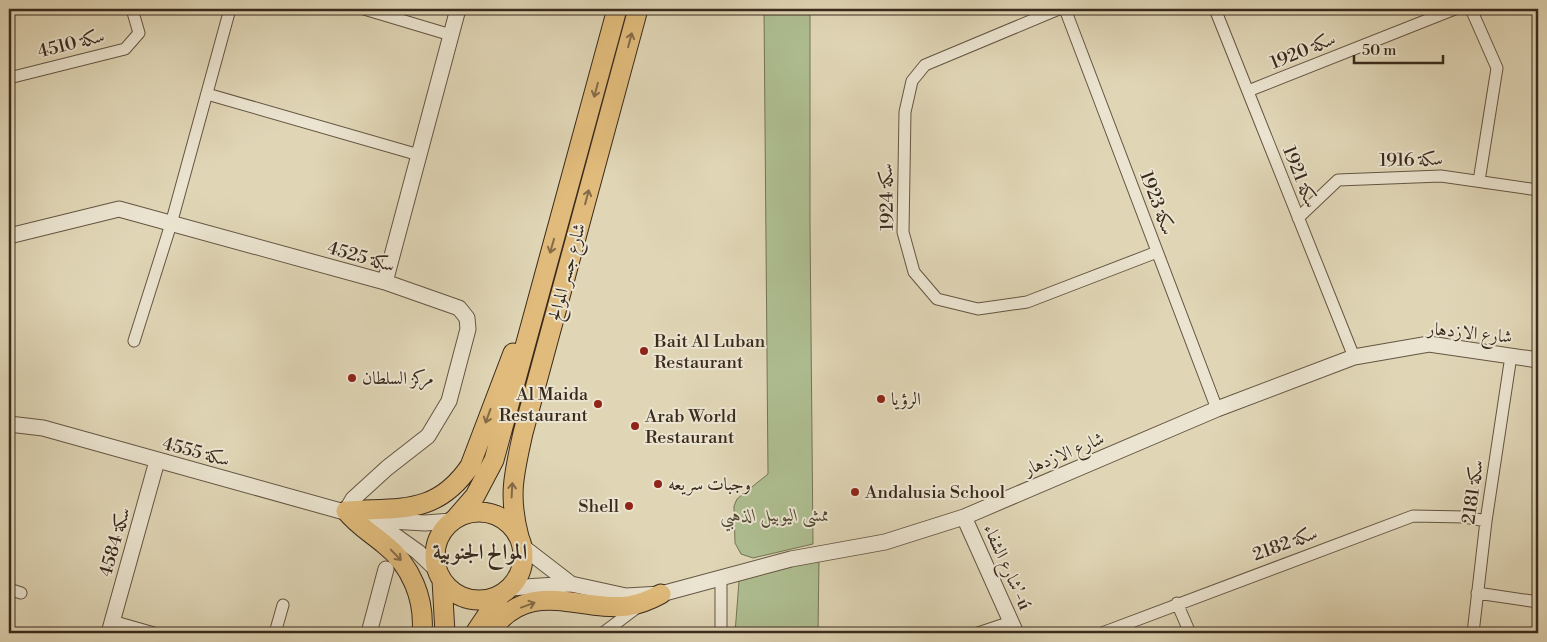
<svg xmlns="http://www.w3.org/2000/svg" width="1547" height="642" font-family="'Libre Bodoni',Amiri,serif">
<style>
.green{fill:#aebe91;stroke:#747456}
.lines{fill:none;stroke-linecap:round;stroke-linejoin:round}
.minor-casing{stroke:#645542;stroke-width:13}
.tertiary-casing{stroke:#645542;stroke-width:17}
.primary-casing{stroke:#3a2a1c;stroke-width:21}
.minor{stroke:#ebe4d0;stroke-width:11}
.tertiary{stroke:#ebe4d0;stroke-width:15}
.primary{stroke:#e0bb7b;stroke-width:19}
.oneway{stroke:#856b47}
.poi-dot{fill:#8f2418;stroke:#ebe4d0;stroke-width:2}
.labels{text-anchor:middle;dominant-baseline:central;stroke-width:4;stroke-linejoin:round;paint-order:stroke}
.street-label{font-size:18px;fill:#3a2a1c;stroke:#ebe4d0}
.poi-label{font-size:18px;fill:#3a2a1c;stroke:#ebe4d0;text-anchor:start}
.park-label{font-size:18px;font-style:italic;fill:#514833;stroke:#ebe4d0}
.district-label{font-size:22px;font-weight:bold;fill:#3a2a1c;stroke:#ebe4d0}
</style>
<rect width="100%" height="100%" fill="#e0d6b6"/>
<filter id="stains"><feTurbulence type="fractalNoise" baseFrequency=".004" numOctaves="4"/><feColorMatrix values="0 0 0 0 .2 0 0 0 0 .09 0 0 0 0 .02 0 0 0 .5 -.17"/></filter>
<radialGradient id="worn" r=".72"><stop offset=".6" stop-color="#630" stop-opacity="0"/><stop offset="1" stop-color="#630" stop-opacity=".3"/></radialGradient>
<path class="green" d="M764,9H810V224L813,544L753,558L741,554L735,543L734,506L737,499L768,474Z
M819,558L818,633H735L739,581Z"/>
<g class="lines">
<defs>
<path id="minor" d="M364,9L451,35
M1059,9L925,65L912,81L905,112L903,232L914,272L937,299L978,309L1027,302L1157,252
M1065,9L1217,409
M1215,9L1354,357
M1471,9L1497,68L1479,181
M9,78L125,49L139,33L132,9
M1248,91L1455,9
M207,94L419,155
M1298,218L1338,180L1441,176L1538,190
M134,341L171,224L230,9
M9,589L21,593
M1477,593L1538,602
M1177,603L1190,633
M112,621L154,633
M275,633L283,605
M603,633L639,606
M721,633V580
M978,633L1011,622
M1102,633L1413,516L1465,517L1486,521
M1473,633L1486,521L1511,356"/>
<path id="tertiary" d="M9,236L119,209L385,282L459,308L467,318L468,329L449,401L428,436L387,468L353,499L346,511
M385,282L458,9
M9,424L43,428L373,520L425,523L452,521
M964,517L1016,633
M376,522L418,552L438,571
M523,547L571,584
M510,588L571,584L626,596L661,594L791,559L885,542L964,517L1217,409L1354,357L1429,344L1538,360
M109,633L157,461
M369,633L386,569"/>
<path id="primary" d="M346,511C399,507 436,516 470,466L513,353
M346,511C357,525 371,533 384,544C411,565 425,599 422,633
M435 556a44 44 0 1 1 88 0a44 44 0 1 1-88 0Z
M455,519L475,496L494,460L617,9
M519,537C508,495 514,474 523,433L638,9
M442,580L445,633
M475,633L501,594
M489,633C530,576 577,612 628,606C640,604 650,600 661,594"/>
</defs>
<use href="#minor" class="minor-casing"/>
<use href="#tertiary" class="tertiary-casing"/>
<use href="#primary" class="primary-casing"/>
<use href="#minor" class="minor"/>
<use href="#tertiary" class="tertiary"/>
<use href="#primary" class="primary"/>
</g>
<defs><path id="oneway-shaft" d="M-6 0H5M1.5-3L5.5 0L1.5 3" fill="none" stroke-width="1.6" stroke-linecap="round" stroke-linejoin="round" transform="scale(1.25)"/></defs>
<g class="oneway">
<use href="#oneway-shaft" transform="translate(630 40) rotate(-75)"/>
<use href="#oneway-shaft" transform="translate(596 90) rotate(105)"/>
<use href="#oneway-shaft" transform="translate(587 197) rotate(-75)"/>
<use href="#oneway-shaft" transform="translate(552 246) rotate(106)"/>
<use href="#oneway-shaft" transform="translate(488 416) rotate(110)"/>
<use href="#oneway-shaft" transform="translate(512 490) rotate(-87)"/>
<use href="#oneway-shaft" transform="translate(396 555) rotate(46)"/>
<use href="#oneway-shaft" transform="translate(528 605) rotate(-20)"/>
</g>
<g class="poi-dot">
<circle cx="644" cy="351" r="5"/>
<circle cx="352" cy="378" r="5"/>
<circle cx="881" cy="399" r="5"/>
<circle cx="598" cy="404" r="5"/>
<circle cx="635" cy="426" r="5"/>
<circle cx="658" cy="484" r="5"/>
<circle cx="855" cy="492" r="5"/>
<circle cx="629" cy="506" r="5"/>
</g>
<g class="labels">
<g class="street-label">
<text transform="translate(71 44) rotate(-14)">سكة 4510</text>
<text transform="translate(1303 51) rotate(-22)">سكة 1920</text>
<text transform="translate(1411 160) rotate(-1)">سكة 1916</text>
<text transform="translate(1300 177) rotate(68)">سكة 1921</text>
<text transform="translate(887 197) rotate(-91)">سكة 1924</text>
<text transform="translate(1157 203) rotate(69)">سكة 1923</text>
<text transform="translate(361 257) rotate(16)">سكة 4525</text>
<text transform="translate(567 272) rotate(-75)">شارع جسر الموالح</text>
<text transform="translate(1470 333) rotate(6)">شارع الازدهار</text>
<text transform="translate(196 452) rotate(15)">سكة 4555</text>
<text transform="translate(1064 454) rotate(-23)">شارع الازدهار</text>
<text transform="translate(1473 492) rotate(-82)">سكة 2181</text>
<text transform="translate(115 542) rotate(-74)">سكة 4584</text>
<text transform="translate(1285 544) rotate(-20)">سكة 2182</text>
<text transform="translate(1007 567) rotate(66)">شارع الشفاء'-ú</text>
</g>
<g class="poi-label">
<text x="654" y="341">Bait Al Luban<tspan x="654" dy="21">Restaurant</tspan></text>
<text x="362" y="378">مركز السلطان</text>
<text x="588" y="394" text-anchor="end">Al Maida<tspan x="588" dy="21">Restaurant</tspan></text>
<text x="891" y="399">الرؤيا</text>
<text x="645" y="416">Arab World<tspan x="645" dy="21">Restaurant</tspan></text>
<text x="668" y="484">وجبات سريعه</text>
<text x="865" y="492">Andalusia School</text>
<text x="619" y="506" text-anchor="end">Shell</text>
</g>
<g class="park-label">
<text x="775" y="515">ممشى اليوبيل الذهبي</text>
</g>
<g class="district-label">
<text x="480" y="552">الموالح الجنوبية</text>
</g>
</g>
<rect width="1547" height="642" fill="none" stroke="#e0d6b6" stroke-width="30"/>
<rect x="10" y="10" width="1527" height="622" fill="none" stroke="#3a2a1c" stroke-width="2.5"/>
<rect x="15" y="15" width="1517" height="612" fill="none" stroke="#3a2a1c"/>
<path d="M1354 55v8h89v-8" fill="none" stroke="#3a2a1c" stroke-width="2.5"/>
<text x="1362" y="55" font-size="15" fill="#3a2a1c" stroke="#ebe4d0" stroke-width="4" paint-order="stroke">50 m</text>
<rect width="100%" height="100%" filter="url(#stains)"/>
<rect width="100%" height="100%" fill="url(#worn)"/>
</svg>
